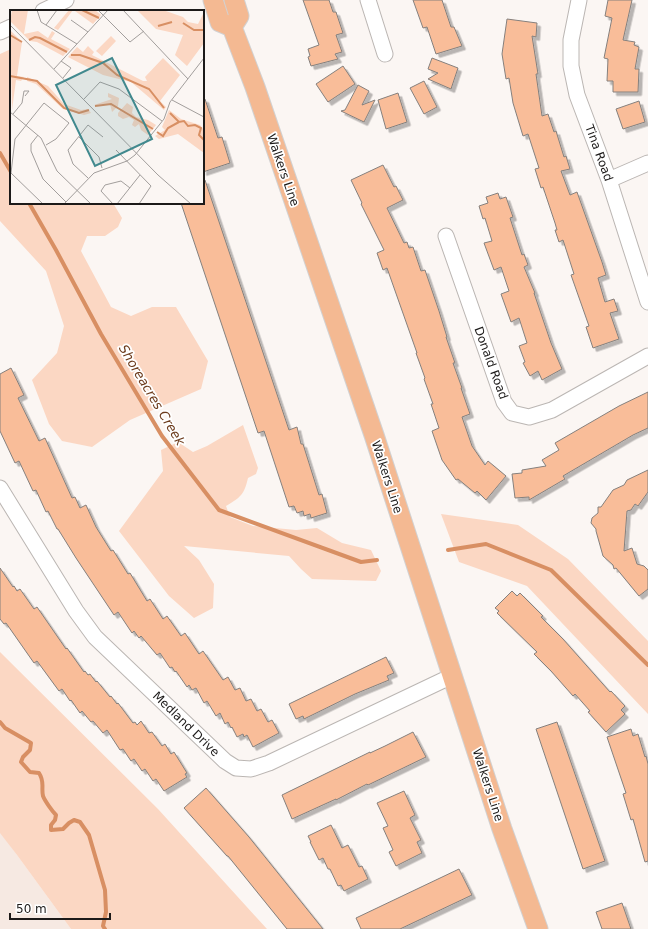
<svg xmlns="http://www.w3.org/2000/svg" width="648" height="929" font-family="'DejaVu Sans',sans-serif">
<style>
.built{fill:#f6e9e2}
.green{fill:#fbd7c3}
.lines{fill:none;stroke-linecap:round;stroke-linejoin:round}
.stream{stroke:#d88f63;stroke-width:4}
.building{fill:#f9bd99;stroke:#85807d;filter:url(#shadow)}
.minor-casing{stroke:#bbb6b3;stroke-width:17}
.major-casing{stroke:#d2d1d1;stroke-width:21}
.minor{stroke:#fff;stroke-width:15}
.major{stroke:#f4b992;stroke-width:19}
.labels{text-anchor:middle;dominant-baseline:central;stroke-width:3.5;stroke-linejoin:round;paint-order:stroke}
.street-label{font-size:12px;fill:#1c1a19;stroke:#fff}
.water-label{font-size:13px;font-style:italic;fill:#6d3c1d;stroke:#fff}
.inset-river{fill:none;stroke:#d88f63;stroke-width:2}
.inset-road{fill:none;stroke:#a29e9c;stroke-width:1}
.view{fill:#41898e;fill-opacity:0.15;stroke:#41898e;stroke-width:2}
.inset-edge{fill:none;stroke:#1c1a19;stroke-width:2}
</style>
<defs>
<filter id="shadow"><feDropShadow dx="3.5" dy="3.5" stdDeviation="0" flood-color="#0004"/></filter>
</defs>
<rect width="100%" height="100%" fill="#fbf6f3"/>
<path class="built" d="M0,833H1L71,929H0Z"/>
<path class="green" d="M11,49V203H113L122,218L118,227L105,236H87L81,251L111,307L131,316L152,307H176L208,361L201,389L130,420L92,447L62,441L49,424L32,380L57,353L64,326L46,271L0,221V54Z
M243,425L258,468L256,474L248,478C244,495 241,497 226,506L230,517L253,526L296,530L317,528L342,543L371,550L381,571L376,581L312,579L301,569L289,556L184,546L199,560L214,584L213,608L194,618L169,596L119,531L163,471L161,450L178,442L193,452L207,446Z
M441,514L518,525L568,559L648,641V714L527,586L459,562Z
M0,652L158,809L267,929H71L17,855L0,833Z"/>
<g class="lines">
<path class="stream" d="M0,153L11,172
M29,203L56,250L101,334L162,436L219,510L361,562L377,560
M448,550L486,544L551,570L648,665
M0,722L5,728L31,743L30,750L23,757L21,762L30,772L39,773C45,782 41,787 43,796C45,801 52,811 56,815L55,820L51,825V830L63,829L69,823L74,820L80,822L89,835L105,890L106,912L103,926L105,929"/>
</g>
<path class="building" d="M303,0H329L333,12H336L343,33L336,35L342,52L335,54L338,59L311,66L308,57L310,56L308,49L319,45Z
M413,0H442L451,27H454L462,46L436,54L427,27L423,28Z
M608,0H632L623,40L635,42L634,45L639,47L635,69H639L638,92H613V81H607L608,59L604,58L612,18L605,16Z
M507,19L537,23L536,37L532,36L538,74H536L542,116L548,114L554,132L556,131L564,157L566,156L570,169L561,171L570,195L577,192L602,262L606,275L598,278L605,302L614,299L618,311L610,313L619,339L593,348L586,327L589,326L571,275L574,274L563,240L559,242L555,230H557L555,223L543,187L541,188L535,169L539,168L528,134L523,136L513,103L509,78L506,79L502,54Z
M432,58L458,68L451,89L428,79L438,73L428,69Z
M343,66L355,84L328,102L316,84Z
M424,81L437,107L424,114L410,88Z
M358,85L369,91L362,105L375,100L364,122L341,111L345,110Z
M398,93L407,122L386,129L378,100Z
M203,99H205L218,138L222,137L230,163L203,172Z
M639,101L645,122L623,129L616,109Z
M383,165L394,187L396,186L403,200L387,208L404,243L407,242L409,248L413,247L421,271L425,270L439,311L447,337H446L455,363H453L462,388H461L470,414L462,417L472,446L485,465L488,461L506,476L486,500L477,491L475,493L458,479L456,480L442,460L432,431L439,428L431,404H433L424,379L425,378L416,353H417L387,268L383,270L377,253L384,250L361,204L362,203L351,180Z
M205,180L289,430L297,427L301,444H303L319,495L322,494L327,513L311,518L310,514L304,516L303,511L297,513L294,506L289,507L264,431L258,433L181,203H203V181Z
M498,193L500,199L506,197L513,217L510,218L522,255L524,254L528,265L524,267L535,293H534L551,343L562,369L542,380L538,371L530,376L523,363L525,362L519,346L527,343L519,318L511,322L501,294L509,291L501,267L494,270L484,243L492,241L485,218L483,219L479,206L488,203L486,197Z
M11,368L24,395L18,398L39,441L45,438L72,498L75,497L80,508L86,505L96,527L111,551L113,550L128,574L130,573L147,601L150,599L163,619L167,616L181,636L185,633L199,654L203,651L223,680L228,677L235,690L240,688L246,701L251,699L257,711L261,709L268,722L272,720L279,733L253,747L247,735L244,737L243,734L237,737L232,727L231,728L228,722L225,724L220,713L216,716L207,701L204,703L196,688L192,690L189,685L187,687L176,671L175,672L172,667L170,668L160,653L157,655L141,636L139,638L134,631L132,633L118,612L114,615L76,558L58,529H57L48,511L46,512L36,490L33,491L19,461L15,463L0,431V374Z
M648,392V428L633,435L563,476L565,479L529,500V497L515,498L512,474L522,473V470L546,466L542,460L559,450L555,443L619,406Z
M648,470V492L638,506L635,504L631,510L627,511L624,551L632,548L637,564L644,566L648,570V589L639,596L616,568L614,569L613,565L603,556L596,531V529L591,523L592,518L598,513V507H601L613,490L624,485L627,480Z
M0,568L13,587L14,586L17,591L20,589L34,609L37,607L66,649L67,648L84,672L85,671L88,675L90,674L96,682L97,681L110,697L111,696L117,704L118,703L133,723L135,722L137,725L141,721L149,733L152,732L162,746L165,744L171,754L174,752L187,773L185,774L187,777L164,791L156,779L153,781L145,769L142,771L134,759L131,761L123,749L120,750L107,730L103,733L93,721L91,722L82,711L80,713L71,700L70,701L62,689L59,691L37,661L34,663L6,623L4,624L0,619Z
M512,591L517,596L520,593L543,616L541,617L563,639L610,692L611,691L625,706L621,710L625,714L606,732L588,712L590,711L575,694L573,696L551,671L534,654L537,652L497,613L499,611L495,608Z
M386,657L394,673L387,676L389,680L355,694L304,719L303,716L296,719L289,704Z
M557,722L605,861L583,869L536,729Z
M631,729L633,736L638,734L645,757L646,756L648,764V861L645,862L633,819L631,820L623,794L626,793L607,737Z
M413,732L426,757L368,785L367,784L336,800V799L292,819L282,795L370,752V753L385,746Z
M206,788L249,837L323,929H287L228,856H227L184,808Z
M404,791L415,815L410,818L421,840L417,842L422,853L396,866L389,852L393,850L383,828L388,826L377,803Z
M331,825L342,848L348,845L359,867L362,866L368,879L344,891L341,885L338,886L330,869H328L323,858L319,860L310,842H311L308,836Z
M459,869L472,895L400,929H361L356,918Z
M622,903L631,929H602L596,912Z"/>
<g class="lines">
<defs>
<path id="minor" d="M368,0L385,54
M579,0L571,40V66L577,95L609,180L648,302
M43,11L66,0
M0,32L11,27
M609,180L648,163
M446,236L504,402L512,413L529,417L552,410L648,356
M0,488L76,611L95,637L225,761L236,768L251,769L269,763L452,676"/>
<path id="major" d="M213,0L220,22L232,27L255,87L374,435L502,829L538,929
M232,27L239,16L234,0"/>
</defs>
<use href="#minor" class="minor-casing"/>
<use href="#major" class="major-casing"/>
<use href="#minor" class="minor"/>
<use href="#major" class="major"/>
</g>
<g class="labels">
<g class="street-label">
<text transform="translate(599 153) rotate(70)">Tina Road</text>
<text transform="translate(283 170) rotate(71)">Walkers Line</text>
<text transform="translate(491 363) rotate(70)">Donald Road</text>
<text transform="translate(387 477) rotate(72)">Walkers Line</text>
<text transform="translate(186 724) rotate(44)">Medland Drive</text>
<text transform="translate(488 785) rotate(72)">Walkers Line</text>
</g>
<g class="water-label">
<text transform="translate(152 395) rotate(59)">Shoreacres Creek</text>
</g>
</g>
<g transform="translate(10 10)">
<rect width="194" height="194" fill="#fbf6f3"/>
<path d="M2,0H18L14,24L28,21L38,28L42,21L45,23L41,29L60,39L53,46L27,32L20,31L0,11ZM59,0H63L48,20L44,18ZM85,0L91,5L83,14L65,1ZM127,0H153L173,7L178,12L188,14L194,2V33L177,56L165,45L173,25L146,19ZM0,20L12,32L7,66L14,67L11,71L6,70L2,100ZM101,26L106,31L92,46L86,41ZM78,36L84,42L82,45L133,71H137L135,67L153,48L170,65L150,91L156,97L154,100L121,72L93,65L58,47L67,37L73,42ZM17,67L38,76L54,94L71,100L78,99L81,103L74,105L53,99L26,74L17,71ZM98,83L109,88L108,96L102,102L100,94L84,95L102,89L98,87ZM117,93L123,97L122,103L126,107L138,110L146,115L138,125L131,120L129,114L125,117L122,115L124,110L119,107L113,109L108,106V103ZM159,100L171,109L190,115L194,120V143L168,124L149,129L145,126L155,120L152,117Z" fill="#fbd7c3"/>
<path class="inset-river" d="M72,0L89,8M173,13L184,20H194M148,16L162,12M0,25L12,32M19,30L25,27L30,28L57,42M61,45H70L93,53L107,65L139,79L154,98M0,66L27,71L54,98L69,103L79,100M85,96L101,94L143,119M160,103L169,112L174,111L178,116L185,115L191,118L189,125L194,130M147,122L153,126L158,118L169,112"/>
<path class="inset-road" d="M27,0L31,12L67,34M88,0L120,32L134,21M113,0L178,69M61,10L78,22M0,15L148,165L181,194M36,15L47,0M51,51L61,58L53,68M44,59L98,0M74,89L90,72L109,79L152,111M162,90L194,107M0,102L31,128L47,161L81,194M3,104L12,93L14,81H19L15,86M28,125L21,134V141L33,169L56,192M69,127L89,147L92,158M106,140L141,176L129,194M78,168L63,154L58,140L78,115L93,127M33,194L1,163L5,129L34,93L59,113L46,129L36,135M54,194L84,163L117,151L125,145L154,109L160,92L194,48M103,194L91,181L95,175L111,171L120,178M107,194L130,165"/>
<path class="view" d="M102,48L142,129L85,156L46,75Z"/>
<rect width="194" height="194" class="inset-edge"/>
</g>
<path d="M10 913v6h100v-6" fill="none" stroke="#1c1a19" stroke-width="2"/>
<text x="16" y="913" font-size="12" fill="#1c1a19" stroke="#ffffff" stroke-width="3" paint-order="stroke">50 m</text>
</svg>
